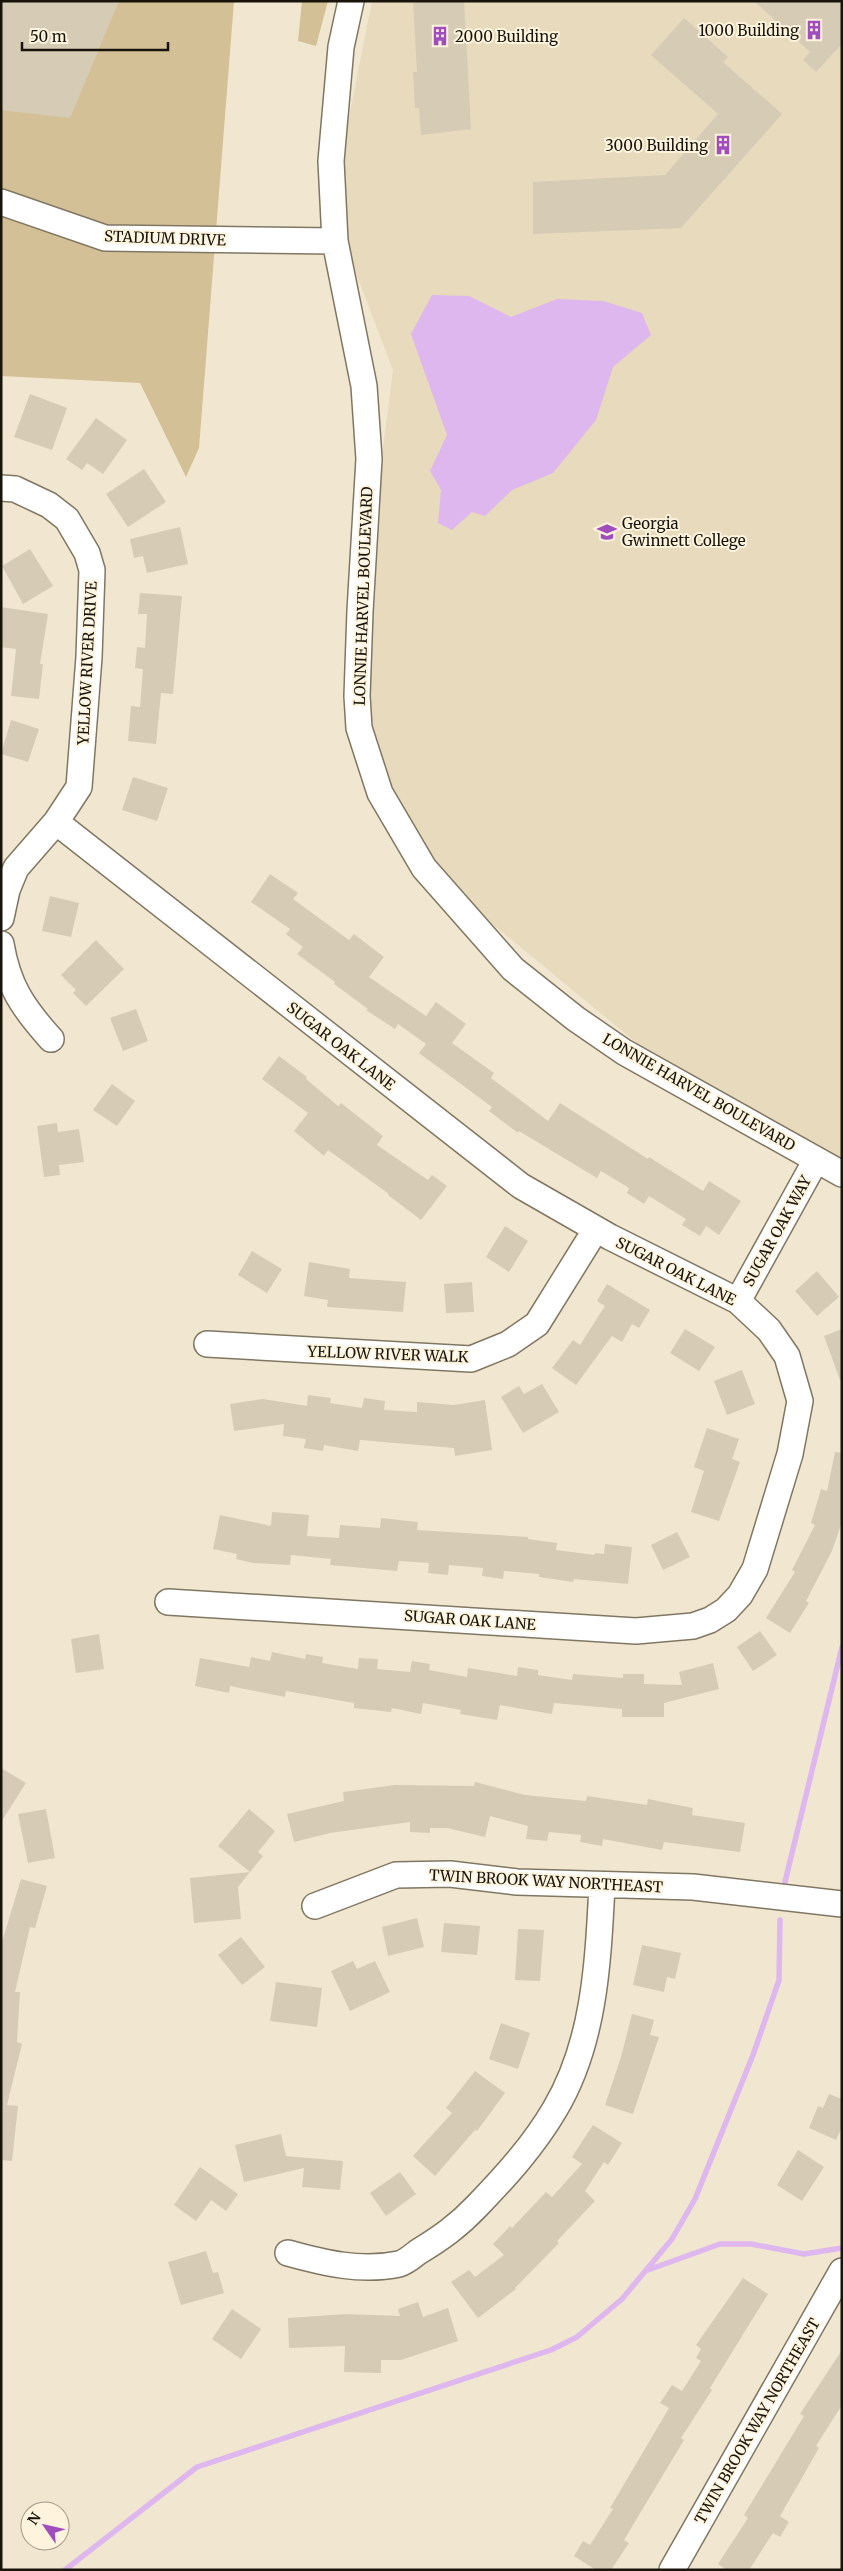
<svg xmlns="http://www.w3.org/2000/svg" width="843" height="2571" font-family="Merriweather,serif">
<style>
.built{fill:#e7dabd}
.green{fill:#d3c097}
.water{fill:#deb7ee}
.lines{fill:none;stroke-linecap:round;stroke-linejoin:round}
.stream{stroke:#deb7ee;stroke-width:5.5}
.building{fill:#d6ccb6}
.minor-casing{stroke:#807763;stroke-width:28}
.minor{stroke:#fff;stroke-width:25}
.labels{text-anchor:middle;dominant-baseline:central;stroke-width:4;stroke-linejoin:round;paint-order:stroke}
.poi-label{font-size:15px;fill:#18140c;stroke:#fef4dd;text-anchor:end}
.street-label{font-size:15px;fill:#18140c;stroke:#fef4dd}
</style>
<rect width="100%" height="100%" fill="#f1e7d0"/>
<path class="built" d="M372,1H842V1163L719,1111L403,850L351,695L393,370L331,208Z"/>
<path class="green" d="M1,1H234L199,448L186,477L140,383L1,376Z
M302,1H328L316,46L298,41Z"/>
<path class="water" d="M432,295L469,296L511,317L557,299L603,301L642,313L651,335L613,367L596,420L553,473L512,490L485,516L472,512L452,530L438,523L441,490L430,471L447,435L411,334Z"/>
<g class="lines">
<path class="stream" d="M784,1886L842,1647
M645,2271L720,2244H751L804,2254L842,2248
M65,2570L197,2467L551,2350L577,2337L622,2299L672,2239L695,2199L753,2055L779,1980L780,1920"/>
</g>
<path class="building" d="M1,1H119L70,118L1,110Z
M413,1H464L471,129L421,135L419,108H415L413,72H417Z
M754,1H842V44L816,72L803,60L810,52Z
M684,18L728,57L723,62L782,114L681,228L533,234V182L665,175L718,114L651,55Z
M30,394L67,408L52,450L14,437Z
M96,418L127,440L103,474L87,463L82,470L66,459Z
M144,469L166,502L128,527L106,494Z
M180,527L188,564L147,573L143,556L134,558L130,539Z
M30,549L53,586L23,604L2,566Z
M140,593L182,596L173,694L161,693L156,744L128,741L131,706L140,707L143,669L135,668L137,647L145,648L147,614H138Z
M1,607L48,614L40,664H43L39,699L11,696L16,649L1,647Z
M11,720L39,729L28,762L1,754Z
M133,777L168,788L157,821L122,810Z
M270,874L298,893L293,899L349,940L354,934L384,957L369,977L426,1016L436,1002L466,1024L452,1043L494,1073L491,1078L548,1121L560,1103L648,1159L649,1157L703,1191L709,1181L741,1201L719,1235L706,1226L700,1236L682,1225L686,1219L649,1196L644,1204L627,1193L629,1188L601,1171L597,1178L519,1131L518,1133L489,1111L492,1107L419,1053L426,1044L398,1024L395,1029L366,1010L368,1009L334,984L335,982L297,954L303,947L286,934L290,929L251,902Z
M50,896L79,903L71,937L42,931Z
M96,940L124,969L86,1006L73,993L76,990L61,975Z
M136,1009L148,1041L123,1051L110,1018Z
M279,1056L307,1077L306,1079L338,1106L341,1103L383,1136L377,1145L428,1180L432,1175L447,1186L421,1220L388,1195L389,1194L328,1150L324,1156L294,1131L308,1113L262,1079Z
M112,1084L135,1101L117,1126L93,1110Z
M57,1123L58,1132L79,1129L84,1162L59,1165L60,1175L44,1177L37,1126Z
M505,1226L528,1241L509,1272L486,1257Z
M252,1251L282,1269L267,1293L238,1275Z
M309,1262L350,1269L349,1278L406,1282L403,1312L327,1307L328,1300L304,1296Z
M817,1271L839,1297L817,1316L795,1291Z
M472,1282L474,1312L446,1313L444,1284Z
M607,1284L650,1310L639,1328L632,1324L622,1342L612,1336L576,1385L552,1368L573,1340L580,1345L605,1306L597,1301Z
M685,1329L715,1347L699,1371L670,1353Z
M842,1329V1379L840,1380L824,1336Z
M742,1370L755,1404L727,1415L714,1381Z
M542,1384L559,1412L523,1433L501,1397L519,1386L524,1394Z
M308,1395L331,1398L330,1403L362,1408L364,1398L385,1401L384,1410L417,1412V1402L454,1405L485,1400L492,1450L455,1456L454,1448L360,1440L358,1451L324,1445L323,1451L304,1448L306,1439L283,1436L284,1424L234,1431L230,1404L263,1399L307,1406Z
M707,1428L739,1439L732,1459L740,1462L719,1521L691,1512L704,1471L694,1467Z
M835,1452L842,1453V1522L832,1551L806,1601L809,1603L790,1633L766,1618L795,1572L792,1570L815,1525L811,1523L821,1489L827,1491Z
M272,1512L309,1515L307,1536L339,1538L340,1525L380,1528L381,1518L418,1522L417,1530L528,1537V1539L557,1543L556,1550L594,1555L595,1553L604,1554L605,1544L632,1547L628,1584L574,1579L573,1582L539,1577V1574L504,1571L503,1579L482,1576L483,1568L449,1565L448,1575L428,1573L429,1563L399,1561L397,1571L330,1565L331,1559L291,1555L290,1565L253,1563L236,1559L237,1554L213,1549L220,1515L271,1526Z
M677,1532L690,1557L663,1570L651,1545Z
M760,1631L777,1655L753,1671L737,1647Z
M99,1634L104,1669L76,1673L71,1639Z
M272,1652L305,1659L306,1654L323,1657L322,1663L358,1669L359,1658L378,1659L377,1669L410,1672L412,1661L430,1664L429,1670L467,1677L468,1668L517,1676L518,1667L538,1670V1675L572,1680L573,1674L623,1678V1674H644V1684L682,1685L679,1672L713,1663L719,1689L664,1703V1717H622V1709L554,1703L552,1714L500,1705L497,1720L460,1714L461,1710L423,1703L421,1714L392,1708L391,1712L354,1708V1703L286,1691L285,1697L230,1686L229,1693L195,1686L200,1658L249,1667L251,1657L270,1661Z
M1,1768L26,1783L1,1822Z
M475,1782L525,1795L586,1801L587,1796L647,1805L648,1799L693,1808L692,1815L745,1823L740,1852L664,1842L662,1850L603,1839L602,1846L580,1842L581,1835L549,1832L547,1841L526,1839L528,1826L490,1816L485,1837L447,1828H430V1833L410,1832V1822L330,1833L294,1842L287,1814L344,1801L343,1792L395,1785L474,1786Z
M46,1809L55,1858L28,1863L18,1814Z
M249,1809L275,1831L258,1852L263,1856L250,1872L218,1846Z
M250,1872L238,1887L241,1919L194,1923L190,1878Z
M21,1879L47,1886L35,1928L30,1927L15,1992H20L17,2042L22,2044L7,2105L18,2106L12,2161L1,2160V1945Z
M417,1918L424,1947L388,1956L382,1927Z
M444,1923L480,1926L477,1955L441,1952Z
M518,1929L544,1930L540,1981L515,1980Z
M241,1937L265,1967L242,1985L218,1955Z
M642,1945L681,1953L675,1979L667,1977L664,1992L633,1985Z
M353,1961L357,1969L375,1961L390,1992L350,2011L331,1971Z
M276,1982L322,1988L317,2027L270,2021Z
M632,2014L654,2020L650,2035L659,2037L633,2114L605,2105L621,2057Z
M501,2023L530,2033L518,2069L489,2059Z
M475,2071L505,2093L477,2131L475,2130L435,2176L413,2156L452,2113L446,2108Z
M829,2094L842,2099V2127L836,2140L809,2128L818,2106L823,2108Z
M593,2125L622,2143L608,2165L604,2162L585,2191L595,2201L557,2241L559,2243L515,2288L516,2289L478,2318L451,2282L469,2270L475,2277L504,2255L493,2244L510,2226L512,2228L546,2192L552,2197L582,2164L572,2157Z
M281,2134L286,2156L343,2161L340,2190L302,2187L304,2168L244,2182L235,2145Z
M798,2150L824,2167L802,2201L777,2185Z
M200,2167L238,2194L226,2211L211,2200L196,2221L174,2205Z
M400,2172L416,2194L386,2216L370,2193Z
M206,2251L213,2273L218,2272L224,2293L181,2305L168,2262Z
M743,2278L768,2294L710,2388L712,2390L681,2438L684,2440L624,2540L629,2543L611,2570H596L574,2556L583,2541L590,2545L613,2509L610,2508L669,2408L660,2403L672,2385L682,2391L701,2361L696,2358L701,2349L696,2345Z
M418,2302L423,2317L448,2308L458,2341L401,2360H381V2373L344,2372L345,2346L289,2348L288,2318L346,2314L400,2316L398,2309Z
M232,2309L261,2329L241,2359L212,2339Z
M842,2350V2405L816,2446L819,2448L780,2516L789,2522L780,2537L773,2533L749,2570H727L718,2564L748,2518L744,2515L804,2416L800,2414Z"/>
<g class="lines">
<defs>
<path id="minor" d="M351,1L341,47L331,161L335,241L364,386L369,459L360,611L357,696L359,728L380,793L424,868L513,969L576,1019L624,1052L842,1174
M1,202L105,238L335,241
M1,488L15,489L49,505L67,519L87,553L92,570L89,657L79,787L56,822L16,868L7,890L1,918
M56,822L521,1186L610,1237L738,1301L769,1330L787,1356L800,1401L790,1454L755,1569L740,1595L726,1610L710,1620L693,1626L636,1631L168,1602
M1,944C8,986 23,1008 51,1039
M738,1301L816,1160
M207,1344L471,1359L508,1344L537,1324L596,1229
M315,1906L396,1875L450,1874L517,1882L693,1887L842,1904
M288,2253C324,2263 361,2272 399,2264C406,2262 413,2256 418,2252C441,2238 458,2226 477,2206C506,2176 534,2145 555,2109C595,2042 598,1961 602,1886
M672,2570L842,2271"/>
</defs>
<use href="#minor" class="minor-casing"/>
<use href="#minor" class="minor"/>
</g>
<defs>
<symbol id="building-bare" viewBox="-9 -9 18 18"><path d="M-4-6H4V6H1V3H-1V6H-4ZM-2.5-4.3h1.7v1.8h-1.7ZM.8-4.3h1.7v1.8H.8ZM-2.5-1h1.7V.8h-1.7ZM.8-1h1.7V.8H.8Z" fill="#a04ebe" stroke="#fef4dd" stroke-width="2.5" paint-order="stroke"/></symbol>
<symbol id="university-bare" viewBox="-9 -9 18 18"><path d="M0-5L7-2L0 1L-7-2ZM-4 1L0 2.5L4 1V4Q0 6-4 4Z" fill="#a04ebe" stroke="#fef4dd" stroke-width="2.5" paint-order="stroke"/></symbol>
</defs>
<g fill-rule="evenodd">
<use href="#building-bare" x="800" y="16" width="28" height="28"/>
<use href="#building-bare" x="426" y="22" width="28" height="28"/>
<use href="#building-bare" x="709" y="131" width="28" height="28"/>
<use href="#university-bare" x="593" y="518" width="28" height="28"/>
</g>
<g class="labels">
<g class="poi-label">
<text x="799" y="30">1000 Building</text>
<text x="455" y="36" text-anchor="start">2000 Building</text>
<text x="708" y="145">3000 Building</text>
<text x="622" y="523" text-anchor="start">Georgia<tspan x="622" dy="17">Gwinnett College</tspan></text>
</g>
<g class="street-label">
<text transform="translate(165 238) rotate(2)">STADIUM DRIVE</text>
<text transform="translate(363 596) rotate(-88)">LONNIE HARVEL BOULEVARD</text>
<text transform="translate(87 663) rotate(-87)">YELLOW RIVER DRIVE</text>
<text transform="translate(341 1046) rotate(38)">SUGAR OAK LANE</text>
<text transform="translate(699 1092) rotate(30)">LONNIE HARVEL BOULEVARD</text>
<text transform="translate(777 1231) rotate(-61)">SUGAR OAK WAY</text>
<text transform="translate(676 1271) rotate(27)">SUGAR OAK LANE</text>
<text transform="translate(388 1354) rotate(2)">YELLOW RIVER WALK</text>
<text transform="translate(470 1620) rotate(4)">SUGAR OAK LANE</text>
<text transform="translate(546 1881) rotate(3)">TWIN BROOK WAY NORTHEAST</text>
<text transform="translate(757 2421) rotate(-60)">TWIN BROOK WAY NORTHEAST</text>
</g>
</g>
<rect width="843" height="2571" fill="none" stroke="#18140c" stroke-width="5"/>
<g transform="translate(45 2526) rotate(304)"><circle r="24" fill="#fef4dd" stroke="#a29a89"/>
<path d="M0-4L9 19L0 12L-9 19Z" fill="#a04ebe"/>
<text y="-8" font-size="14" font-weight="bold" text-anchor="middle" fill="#18140c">N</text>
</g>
<path d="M22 42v8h146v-8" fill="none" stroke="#18140c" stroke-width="2.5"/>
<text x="30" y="42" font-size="15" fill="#18140c" stroke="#fef4dd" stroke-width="4" paint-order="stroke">50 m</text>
</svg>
